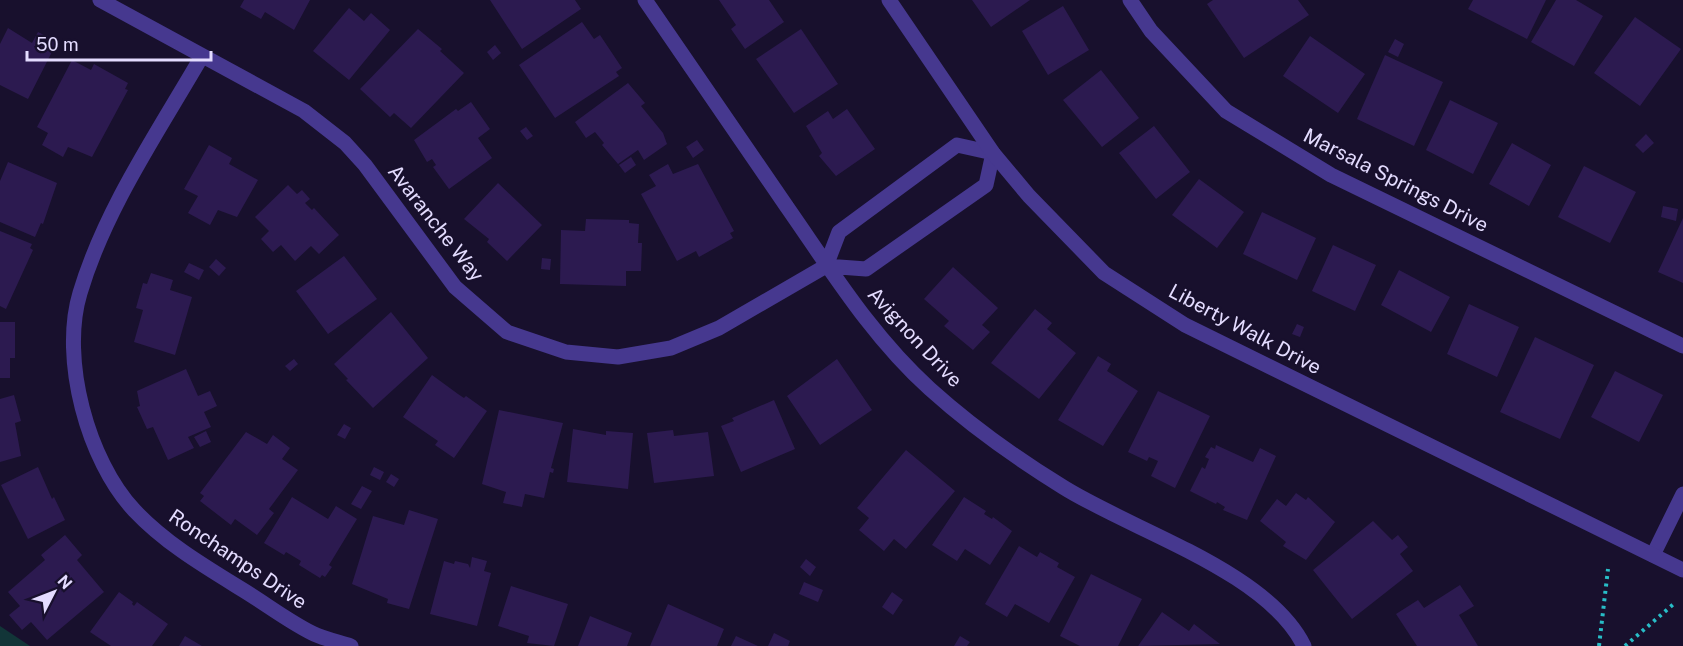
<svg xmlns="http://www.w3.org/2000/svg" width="1683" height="646" font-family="'Public Sans',sans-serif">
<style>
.green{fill:#123538}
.building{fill:#2c1a50}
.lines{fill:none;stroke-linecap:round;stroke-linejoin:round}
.path{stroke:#28bdc7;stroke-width:4;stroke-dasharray:3 4.5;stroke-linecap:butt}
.minor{stroke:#46388f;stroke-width:15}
.tertiary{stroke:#46388f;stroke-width:15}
.labels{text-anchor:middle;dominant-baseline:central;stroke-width:4.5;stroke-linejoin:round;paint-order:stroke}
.street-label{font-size:20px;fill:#e4dcff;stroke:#18102d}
</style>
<rect width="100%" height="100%" fill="#18102d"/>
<path class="green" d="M0,626L30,646H0Z"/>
<path class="building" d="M244,0H310L294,30L265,12L261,19L240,7Z
M490,0H575L581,9L522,49Z
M719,0H769L784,22L745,49L731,29L736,25Z
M972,0H1030L991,27Z
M1213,0H1298L1309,15L1244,58L1207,4Z
M1473,0H1546L1527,39L1468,9Z
M1556,0H1576L1603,16L1574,66L1531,42Z
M1063,6L1089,50L1048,75L1022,31Z
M349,8L364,21L371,13L390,30L349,80L313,51Z
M1635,17L1681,49L1640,106L1594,73Z
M582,22L594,39L600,35L622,68L616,72L619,76L555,118L519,65Z
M8,28L32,43L38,32L57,42L28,99L0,85V44Z
M418,29L442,49L440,51L464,73L411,128L394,113L390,117L360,89Z
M801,29L838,84L794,113L756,59Z
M1310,36L1365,74L1338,113L1283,76Z
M1395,39L1404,44L1398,57L1388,52Z
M495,45L501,53L493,60L487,52Z
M1385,55L1443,82L1414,146L1357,119Z
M72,60L91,70L94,64L128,83L125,89L128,90L92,157L68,147L63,157L42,145L48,133L37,127Z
M1101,70L1139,118L1102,147L1063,100Z
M628,83L645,103L641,106L663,133L667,144L644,160L638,150L618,164L602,145L604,143L595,132L586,138L575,122Z
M1450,100L1498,123L1473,174L1426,150Z
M471,102L490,129L478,138L492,158L449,189L433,167L436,165L432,159L427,162L414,140L456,109L458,111Z
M847,109L875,149L836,176L819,156L822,153L806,126L828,111L833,119Z
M1154,126L1190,172L1156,199L1119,153Z
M526,127L533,136L527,140L520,131Z
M1646,134L1654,143L1643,153L1635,145Z
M697,140L704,150L693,158L686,147Z
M1512,143L1551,165L1529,206L1489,184Z
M209,145L232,158L229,164L258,180L237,217L218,210L210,225L188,213L198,196L184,189Z
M631,157L636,165L625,173L619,165Z
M8,162L57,183L43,224L41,223L35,237L0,222V181Z
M668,164L673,174L698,164L734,231L730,233L733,238L699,257L696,251L677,261L641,194L656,186L649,175Z
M1584,166L1636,192L1610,243L1558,217Z
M1199,179L1244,212L1217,248L1172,215Z
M498,183L542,225L507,261L487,242L489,239L464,219Z
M288,185L297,194L302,190L310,199L305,203L312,210L314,208L339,235L319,254L311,246L295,261L281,245L273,252L261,239L269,231L255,217Z
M1663,206L1678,209L1676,221L1661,217Z
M1262,212L1316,238L1297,280L1243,254Z
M1683,218V283L1658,272Z
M586,219L629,220V223L639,224L638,243H642L641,271H626V286L560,284L561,230L585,231Z
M0,231L32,244L30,248L33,250L6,309L0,306Z
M1333,245L1376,265L1355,311L1312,291Z
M344,256L377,299L328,334L296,291Z
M542,258L551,259L550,270L541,269Z
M216,259L226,268L219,276L209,267Z
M189,263L204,270L199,280L184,272Z
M953,267L998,308L982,325L990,332L973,350L944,326L949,321L924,299Z
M1399,270L1450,297L1431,332L1381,305Z
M151,273L173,280L170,290L192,297L175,355L134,342L143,310L136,308L143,283L147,284Z
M1469,304L1519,327L1497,377L1447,354Z
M1035,309L1052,323L1047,329L1076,353L1039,399L991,363Z
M391,312L428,358L373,408L346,380L348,379L334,364Z
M0,322H15V358H10V378H0Z
M1297,324L1304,327L1300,337L1292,334Z
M1535,337L1594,365L1560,439L1500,412Z
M1098,356L1111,364L1107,371L1138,391L1103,446L1058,420Z
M294,359L298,364L290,371L285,366Z
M837,359L872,410L820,445L787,396Z
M186,369L198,396L210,391L217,406L204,412L211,427L188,437L194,448L168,460L153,427L147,429L137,407L140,406L137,391Z
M1615,371L1663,395L1639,442L1591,417Z
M432,375L458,394L464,398L466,396L487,411L454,458L435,445L438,441L403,417Z
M1158,391L1210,416L1175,488L1151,476L1158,461L1149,457L1147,461L1128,452Z
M14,395L21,421L15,423L21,456L0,462V399Z
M774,400L795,449L741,472L721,426L734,421L732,418Z
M499,410L563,423L551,468L554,469L553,473L550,472L544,498L525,494L522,507L503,503L506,492L482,484Z
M344,424L351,428L345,439L337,435Z
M573,429L606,435V431L633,433L628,489L567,482Z
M673,430L674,436L708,432L714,476L654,483L647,433Z
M206,431L211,442L200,447L194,437Z
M246,432L267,444L273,435L290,448L282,459L298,470L269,509L274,513L257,535L235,519L231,525L200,501L204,496L200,493Z
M1216,445L1253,462L1260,448L1276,456L1247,520L1223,510L1225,507L1217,502L1216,504L1190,491L1202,467L1205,469L1209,459L1205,457L1211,447L1215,449Z
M906,450L955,491L906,549L894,539L884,551L859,530L869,518L857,508Z
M38,467L52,499L54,497L65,520L28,539L1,485Z
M374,467L384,472L380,480L370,475Z
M391,474L399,479L394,487L386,482Z
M362,486L372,491L361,509L351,504Z
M1296,493L1306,500L1308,497L1335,522L1306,560L1283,546L1286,542L1260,521L1277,499L1286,506Z
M292,497L328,519L336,506L357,519L329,565L332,567L325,577L322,575L320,578L299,565L301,561L286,552L284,555L264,543Z
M964,497L986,511L984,514L992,519L993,517L1012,531L990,565L965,549L957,561L932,545Z
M409,510L438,519L409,609L387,603L388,599L352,584L373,516L404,525Z
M1373,521L1392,540L1398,535L1408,547L1400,554L1413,571L1352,619L1313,570Z
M65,535L82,555L77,560L104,592L47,640L31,622L22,630L9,615L20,606L8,592L45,560L41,555Z
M1019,546L1037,557L1040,552L1059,563L1057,567L1075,577L1049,623L1015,604L1007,617L985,604Z
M472,557L487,561L484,571L491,573L477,626L430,614L444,561L454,564L455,561L468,564L470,568Z
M806,559L816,567L810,576L800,567Z
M1091,574L1142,599L1118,646H1080L1060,636Z
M804,582L823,590L818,602L799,594Z
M1460,585L1474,606L1459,615L1478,646H1417L1396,614L1418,600L1424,608Z
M511,586L568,604L554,646L527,643L529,636L498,626Z
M119,592L133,602L132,604L134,606L137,602L168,624L152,646H111L90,632Z
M892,592L903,600L893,615L882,607Z
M668,604L724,629L717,646H650Z
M1162,612L1189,631L1194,624L1220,644L1138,646Z
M590,616L632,633L627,646H578Z
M774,633L790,641L788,646H768Z
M185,636L202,646H179Z
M736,636L758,646H731Z
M960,636L970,642L967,646H954Z"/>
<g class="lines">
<path class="path" d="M1599,646L1608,569
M1625,646L1676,602"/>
<path class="minor" d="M100,0L304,111L345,143L365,165L455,287L507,332L566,352L618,357L671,348L719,328L826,266L866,269L986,185L993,153L957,145L839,232L826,266
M645,0C693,69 740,138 787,207C831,270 872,337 930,389C971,426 1016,458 1063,487C1133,531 1267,571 1304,646
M1130,0L1151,31L1226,111L1331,175L1683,346
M202,56C158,132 105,209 80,293C60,359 88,461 134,510C165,543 204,566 243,590C266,604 288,621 312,633C324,639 339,642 351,646
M1653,555L1683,494"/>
<path class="tertiary" d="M889,0L993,153L1029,196L1104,273L1185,325L1683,570"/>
</g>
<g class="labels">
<g class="street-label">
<text transform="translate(1396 180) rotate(27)">Marsala Springs Drive</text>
<text transform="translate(436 223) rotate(52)">Avaranche Way</text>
<text transform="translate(1245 329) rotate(28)">Liberty Walk Drive</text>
<text transform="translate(915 337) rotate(47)">Avignon Drive</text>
<text transform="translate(238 559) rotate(34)">Ronchamps Drive</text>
</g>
</g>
<g transform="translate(54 592) rotate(48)" stroke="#18102d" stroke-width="4.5" paint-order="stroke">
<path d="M0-4.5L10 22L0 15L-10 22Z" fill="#e4dcff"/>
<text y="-9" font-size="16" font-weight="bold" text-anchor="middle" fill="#e4dcff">N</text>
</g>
<path d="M27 51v9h184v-9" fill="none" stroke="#e4dcff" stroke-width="3"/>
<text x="36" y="51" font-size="18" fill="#e4dcff" stroke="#18102d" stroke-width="4.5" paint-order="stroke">50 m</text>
</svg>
